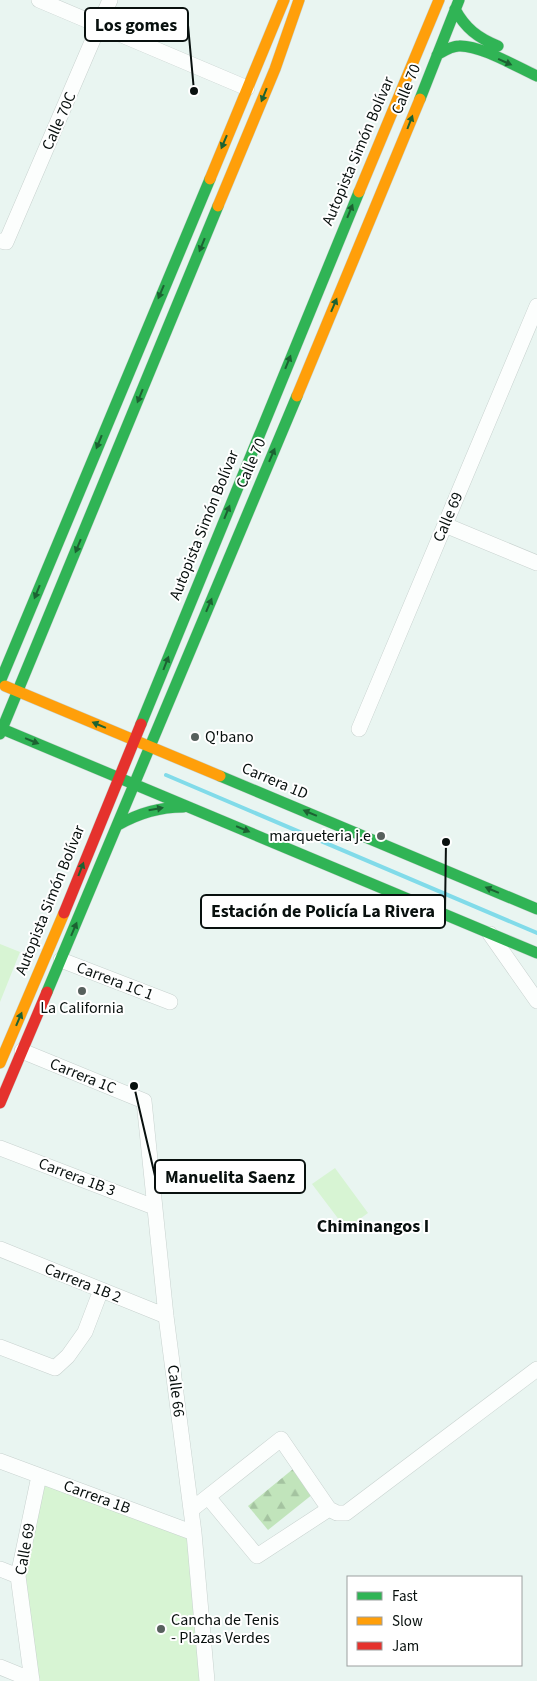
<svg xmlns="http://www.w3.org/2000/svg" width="537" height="1681" font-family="'Source Sans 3',sans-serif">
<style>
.forest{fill:url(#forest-firs)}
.green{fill:#d7f4d3}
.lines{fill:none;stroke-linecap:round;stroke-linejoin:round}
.stream{stroke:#81dbe9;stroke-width:4}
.street-casing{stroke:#c8d2cf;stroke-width:16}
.fast-casing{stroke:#c8d2cf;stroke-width:12}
.slow-casing{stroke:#c8d2cf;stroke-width:12}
.jam-casing{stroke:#c8d2cf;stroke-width:12}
.street{stroke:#fcfefd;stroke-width:15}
.fast{stroke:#30b455;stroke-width:11}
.slow{stroke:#ff9f0a;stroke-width:11}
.jam{stroke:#e5322d;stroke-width:11}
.oneway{fill:#1c6232}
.poi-dot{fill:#57605d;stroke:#fff;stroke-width:2}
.labels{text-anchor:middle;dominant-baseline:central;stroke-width:4;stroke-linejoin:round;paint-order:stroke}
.street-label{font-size:16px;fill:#08100e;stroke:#fff}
.poi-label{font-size:16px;fill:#08100e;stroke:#fff;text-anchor:start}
.neighbourhood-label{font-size:18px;font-weight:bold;fill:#08100e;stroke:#fff}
.leader{fill:none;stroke:#08100e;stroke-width:2}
.callout-dot{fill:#08100e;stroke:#fff;stroke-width:2}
.callout{fill:#fff;stroke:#08100e;stroke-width:2}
.callout-label{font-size:18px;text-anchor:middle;font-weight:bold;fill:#08100e}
</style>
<defs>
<pattern id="forest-firs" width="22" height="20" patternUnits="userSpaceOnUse" patternTransform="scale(1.25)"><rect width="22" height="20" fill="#c1e4bb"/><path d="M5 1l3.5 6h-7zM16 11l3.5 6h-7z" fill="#a4c3a0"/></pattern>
</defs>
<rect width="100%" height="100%" fill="#e9f5f1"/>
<path class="forest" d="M293,1469L313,1494L268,1530L248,1506Z"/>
<path class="green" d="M0,944L20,952L0,1002Z
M335,1168L368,1213L346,1229L312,1184Z
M39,1476L194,1533L207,1681H32L18,1576Z"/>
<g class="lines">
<path class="stream" d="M166,775L537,933"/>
<defs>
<path id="street" d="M39,0L247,88
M0,241L6,242L110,0
M445,525L537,563
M359,729L537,306
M490,934L537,1001
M61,960L170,1002
M22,1051L144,1101L166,1316L194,1533L207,1681
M0,1148L154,1207
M0,1249L166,1316
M0,1347L55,1368L68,1356L85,1332L101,1290
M0,1461L194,1533
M208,1497L257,1556L329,1509
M191,1510L281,1439L329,1509L337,1513H346L537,1369
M0,1569L18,1576
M0,1667L32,1680
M32,1681L18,1576L39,1476"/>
<path id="fast" d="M455,9C465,28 478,38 498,46
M437,55C444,51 451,46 459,46C480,45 517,67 537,76
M420,99L459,0
M0,682L210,179
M141,724L359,192
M0,728L537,953
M0,734L218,206
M220,776L537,909
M118,825C139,813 159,807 183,807
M47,992L297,396"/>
<path id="slow" d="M210,179L284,0
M359,192L439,0
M218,206L275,69L299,0
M297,396L420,99
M5,686L220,776
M0,1063L64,913"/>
<path id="jam" d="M64,913L141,724
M0,1103L47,992"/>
</defs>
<use href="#street" class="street-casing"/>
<use href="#fast" class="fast-casing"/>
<use href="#slow" class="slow-casing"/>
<use href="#jam" class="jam-casing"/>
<use href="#street" class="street"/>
<use href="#fast" class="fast"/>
<use href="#slow" class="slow"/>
<use href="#jam" class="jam"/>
</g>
<defs><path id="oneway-solid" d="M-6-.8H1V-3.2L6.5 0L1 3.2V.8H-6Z" transform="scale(1.25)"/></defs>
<g class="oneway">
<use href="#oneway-solid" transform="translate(505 62) rotate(24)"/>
<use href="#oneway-solid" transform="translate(264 95) rotate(112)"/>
<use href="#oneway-solid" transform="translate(410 122) rotate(-69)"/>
<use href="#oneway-solid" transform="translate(224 142) rotate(113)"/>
<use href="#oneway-solid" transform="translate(350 211) rotate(-68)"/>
<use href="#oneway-solid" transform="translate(202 245) rotate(112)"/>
<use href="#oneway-solid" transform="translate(161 292) rotate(113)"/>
<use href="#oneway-solid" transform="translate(334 305) rotate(-67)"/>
<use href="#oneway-solid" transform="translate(288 362) rotate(-68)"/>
<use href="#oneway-solid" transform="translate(140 396) rotate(112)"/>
<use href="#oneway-solid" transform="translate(99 442) rotate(112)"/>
<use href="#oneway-solid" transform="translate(272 455) rotate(-67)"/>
<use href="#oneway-solid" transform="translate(227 512) rotate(-68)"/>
<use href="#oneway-solid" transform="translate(78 546) rotate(112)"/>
<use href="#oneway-solid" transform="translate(37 592) rotate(112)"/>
<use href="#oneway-solid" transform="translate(209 605) rotate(-67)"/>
<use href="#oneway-solid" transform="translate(166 663) rotate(-69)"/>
<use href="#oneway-solid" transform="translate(99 725) rotate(-157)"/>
<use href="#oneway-solid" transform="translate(32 741) rotate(22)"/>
<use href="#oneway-solid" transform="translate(156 809) rotate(-10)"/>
<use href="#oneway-solid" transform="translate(310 813) rotate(-157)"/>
<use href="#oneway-solid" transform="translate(243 829) rotate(23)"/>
<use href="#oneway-solid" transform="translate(81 869) rotate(-69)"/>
<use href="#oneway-solid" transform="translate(492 890) rotate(-157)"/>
<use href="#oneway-solid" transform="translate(74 929) rotate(-67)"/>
<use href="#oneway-solid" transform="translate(19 1019) rotate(-67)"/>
</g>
<g class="poi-dot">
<circle cx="195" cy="737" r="5"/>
<circle cx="381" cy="836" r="5"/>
<circle cx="82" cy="991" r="5"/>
<circle cx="161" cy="1629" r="5"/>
</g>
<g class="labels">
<g class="street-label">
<text transform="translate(406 89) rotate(-68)">Calle 70</text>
<text transform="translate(59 121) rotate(-66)">Calle 70C</text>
<text transform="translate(358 151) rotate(-67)">Autopista Simón Bolívar</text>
<text transform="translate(251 463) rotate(-67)">Calle 70</text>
<text transform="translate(448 517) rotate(-67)">Calle 69</text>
<text transform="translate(204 525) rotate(-68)">Autopista Simón Bolívar</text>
<text transform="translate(275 781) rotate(23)">Carrera 1D</text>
<text transform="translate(50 900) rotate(-68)">Autopista Simón Bolívar</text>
<text transform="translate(115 981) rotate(21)">Carrera 1C 1</text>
<text transform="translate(83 1076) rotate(22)">Carrera 1C</text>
<text transform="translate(77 1177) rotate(21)">Carrera 1B 3</text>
<text transform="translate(83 1283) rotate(22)">Carrera 1B 2</text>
<text transform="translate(176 1391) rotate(83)">Calle 66</text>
<text transform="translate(97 1497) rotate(20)">Carrera 1B</text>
<text transform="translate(25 1549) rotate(-80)">Calle 69</text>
</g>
<g class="poi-label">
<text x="205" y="737">Q'bano</text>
<text x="371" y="836" text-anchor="end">marqueteria j.e</text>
<text x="82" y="1008" text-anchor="middle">La California</text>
<text x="171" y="1620">Cancha de Tenis<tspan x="171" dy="18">- Plazas Verdes</tspan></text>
</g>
<g class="neighbourhood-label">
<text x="373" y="1226">Chiminangos I</text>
</g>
</g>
<path class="leader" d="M194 91L188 25M446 842L445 911M134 1086L155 1176"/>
<g class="callout-dot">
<circle cx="194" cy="91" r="5"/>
<circle cx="446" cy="842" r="5"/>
<circle cx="134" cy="1086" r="5"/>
</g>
<g class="callout">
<rect x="85" y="8" width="103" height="33" rx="5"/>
<rect x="201" y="895" width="244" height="33" rx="5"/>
<rect x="155" y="1160" width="150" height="33" rx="5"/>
</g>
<g class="callout-label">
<text x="136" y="31">Los gomes</text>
<text x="323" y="917">Estación de Policía La Rivera</text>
<text x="230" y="1183">Manuelita Saenz</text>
</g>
<rect x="347" y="1576" width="175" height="90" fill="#ffffff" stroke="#9c9f9f"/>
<rect x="357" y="1592" width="25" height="8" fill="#30b455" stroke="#9c9f9f"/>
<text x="392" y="1601" font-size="15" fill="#08100e">Fast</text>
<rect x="357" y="1617" width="25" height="8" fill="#ff9f0a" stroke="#9c9f9f"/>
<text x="392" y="1626" font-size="15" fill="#08100e">Slow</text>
<rect x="357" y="1642" width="25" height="8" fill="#e5322d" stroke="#9c9f9f"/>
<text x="392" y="1651" font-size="15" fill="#08100e">Jam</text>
</svg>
